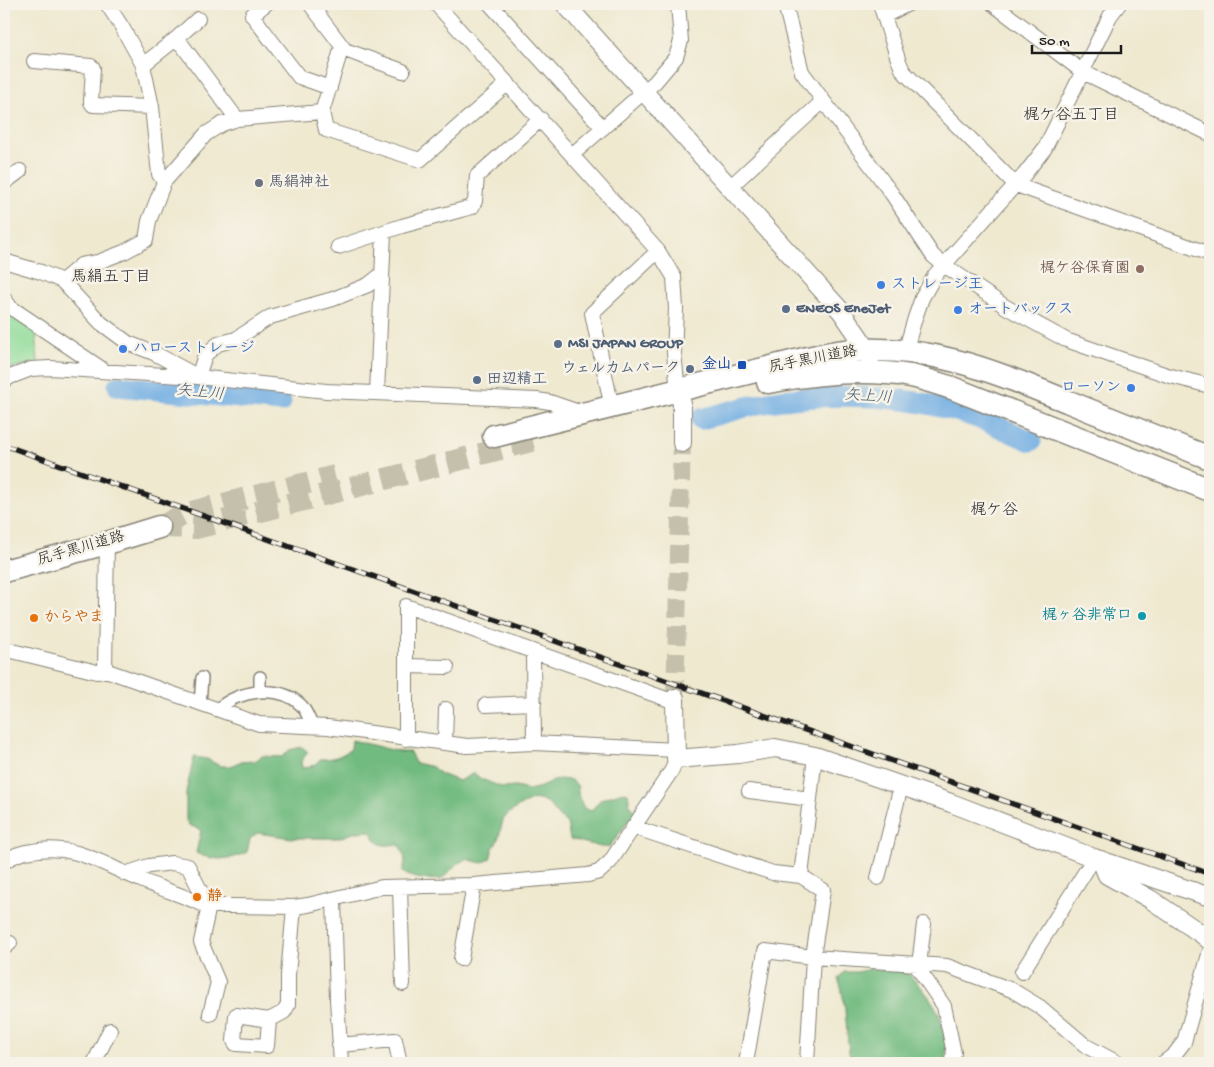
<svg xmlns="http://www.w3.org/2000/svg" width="1214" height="1067" font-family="'Gochi Hand','Klee One',sans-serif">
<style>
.green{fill:#8edb98;stroke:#557c5a}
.forest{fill:#72bb80;stroke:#476c4e}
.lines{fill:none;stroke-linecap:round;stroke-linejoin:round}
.river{stroke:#72aee3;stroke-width:21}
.tertiary-tunnel{stroke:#c5c0ac;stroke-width:18;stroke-dasharray:18 9;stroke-linecap:butt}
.primary-tunnel{stroke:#c5c0ac;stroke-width:22;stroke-dasharray:22 11;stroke-linecap:butt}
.pedestrian-casing{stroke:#868276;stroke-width:14}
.minor-casing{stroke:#868276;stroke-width:16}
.tertiary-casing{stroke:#868276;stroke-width:20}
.primary-casing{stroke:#868276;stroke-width:25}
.pedestrian{stroke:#fff;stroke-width:11}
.minor{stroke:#fff;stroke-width:14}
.tertiary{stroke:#fff;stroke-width:18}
.primary{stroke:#fff;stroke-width:22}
.rail-casing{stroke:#1c1c1c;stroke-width:5.5}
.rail{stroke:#f7f3e8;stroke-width:4;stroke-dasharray:11;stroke-linecap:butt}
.worship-dot{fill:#6b7280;stroke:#f7f3e8;stroke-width:2}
.education-dot{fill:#8d6e63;stroke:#f7f3e8;stroke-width:2}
.shop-dot{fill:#3f7fe0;stroke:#f7f3e8;stroke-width:2}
.service-dot{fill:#5c6f8a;stroke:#f7f3e8;stroke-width:2}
.transit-dot{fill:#1a4fb4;stroke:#f7f3e8;stroke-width:2}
.culture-dot{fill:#0f9aa8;stroke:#f7f3e8;stroke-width:2}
.food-dot{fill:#e8710a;stroke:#f7f3e8;stroke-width:2}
.labels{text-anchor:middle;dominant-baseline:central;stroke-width:5;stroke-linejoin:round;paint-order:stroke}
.worship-label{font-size:15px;font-weight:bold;fill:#5b616d;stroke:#f7f3e8;text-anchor:start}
.education-label{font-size:15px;font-weight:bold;fill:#785e54;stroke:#f7f3e8;text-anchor:end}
.shop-label{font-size:15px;font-weight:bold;fill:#366cbe;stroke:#f7f3e8;text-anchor:start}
.service-label{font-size:15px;font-weight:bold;fill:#4e5e75;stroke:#f7f3e8;text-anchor:start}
.street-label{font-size:15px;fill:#1c1c1c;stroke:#f7f3e8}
.transit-label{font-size:15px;font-weight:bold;fill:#164399;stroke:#f7f3e8;text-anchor:end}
.culture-label{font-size:15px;font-weight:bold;fill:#0d838f;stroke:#f7f3e8;text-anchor:end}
.food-label{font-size:15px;font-weight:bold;fill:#c56008;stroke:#f7f3e8;text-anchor:start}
.neighbourhood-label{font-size:16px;fill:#1c1c1c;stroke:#f7f3e8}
.water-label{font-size:16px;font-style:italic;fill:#3e566c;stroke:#f7f3e8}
</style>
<rect width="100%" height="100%" fill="#f7f3e8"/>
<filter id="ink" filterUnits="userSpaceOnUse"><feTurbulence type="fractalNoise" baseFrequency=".02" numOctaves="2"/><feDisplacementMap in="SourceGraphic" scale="10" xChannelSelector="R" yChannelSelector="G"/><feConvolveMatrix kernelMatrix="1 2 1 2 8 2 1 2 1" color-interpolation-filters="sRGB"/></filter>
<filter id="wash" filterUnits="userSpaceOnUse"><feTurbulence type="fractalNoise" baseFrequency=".0096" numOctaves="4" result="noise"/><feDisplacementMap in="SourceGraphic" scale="20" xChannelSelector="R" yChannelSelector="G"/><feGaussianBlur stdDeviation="1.12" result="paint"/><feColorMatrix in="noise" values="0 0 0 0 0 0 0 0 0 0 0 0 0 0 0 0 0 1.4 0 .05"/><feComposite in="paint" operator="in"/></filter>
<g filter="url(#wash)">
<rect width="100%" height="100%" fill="#efe9d0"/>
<path class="green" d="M4,308L36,330L38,362L4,370Z"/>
<path class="forest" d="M352,740L400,752H410L415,763L433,767L440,774L459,781L474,773L481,779L504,788L515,787L529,790L541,787L558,779L571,780L577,785L579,798L584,808L591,811L601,799L623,792L628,793L630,805L636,812L609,847H601L570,839L567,823L559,817L547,802L534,799L521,805L508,814L503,820L498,840L493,848L490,859L482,863L466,859L456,865L442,879C427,880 415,880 402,872C407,861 405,854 398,844C381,846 380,847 370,831L356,832L338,838H292L257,833L250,839L247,852C230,861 213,861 196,853L201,830L189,825L186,820V792L194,757L207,759L220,766H231L239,762L255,761L262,756L282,757L289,750L302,747L308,752L301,761L302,768L315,765L320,759C333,759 340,757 351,749Z
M870,969L906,972C932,995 953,1027 945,1063H851C845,1035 848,1005 838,978L844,972H857Z"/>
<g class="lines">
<path class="river" d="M118,386L281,402
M701,419C727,413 755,403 782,400C844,392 916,396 975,417C994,424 1012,433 1031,441"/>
</g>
</g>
<g filter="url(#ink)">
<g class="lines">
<path class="tertiary-tunnel" d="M675,698L682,443"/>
<path class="primary-tunnel" d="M162,526L187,513L335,476
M159,527L196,528L543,438"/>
<defs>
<path id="pedestrian" d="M260,677V692
M200,704L202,678
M218,709C238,691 279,683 301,705C306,710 309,719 312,725"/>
<path id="minor" d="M107,4L122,27L143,65L152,107L159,174L164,182
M266,4L252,15L299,77L330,88
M310,4L345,50L403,71
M436,4L658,251L674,277L676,309L674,353L678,391
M490,4L603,128
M785,4L802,72L892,194L933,256L944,265L1006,307L1066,340L1167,375L1210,386
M880,4L898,59L903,71L1016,185L1210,254
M993,4L1083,72L1210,134
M884,16L908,4
M177,38L237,119
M342,47L322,112L326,130L420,160L508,83
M34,61L91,66L93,68L91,102L93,105L152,107
M143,65L177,38L198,19
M573,154L655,82L676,57L681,41L678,4
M4,183L20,171
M730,187L823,101
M338,247L402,226L472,207L475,201L477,176L541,119
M4,261L41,272L62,281L101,323L128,343L154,353L193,374
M62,281L81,265L98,262L124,252L146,240L149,221L164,182L206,134L222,124L237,119L322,112
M4,298L10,307L102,369
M905,352L915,318L922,298L935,275L1024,175L1045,148L1110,16L1119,4
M198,377L205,355L218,344L236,339L270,317L333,299L368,285L382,274
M4,381L10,377L31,369L50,368L198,377L326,391L537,400L550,402L582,413
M377,393L384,232
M612,408L592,313L658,251
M4,649L97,672L105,670L259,724L328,727L467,746L534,743L676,750
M533,653L534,743
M406,666L447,667
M105,670L107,543
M486,705L534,703
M406,739V606L675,702
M445,743L446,709
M749,791L810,799
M633,827L773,873L801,876L823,890L813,957L947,966L1012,990L1040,1007L1086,1046L1118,1063
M4,862C12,856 22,852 32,851C75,843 103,865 141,880C161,889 182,895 202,904L209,906H230L294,907L308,905L382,887L474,885L588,875L599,872L610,862L672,770L676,759
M125,874L149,866L172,863L188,866L201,892L202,904
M801,876L815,756
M878,878L901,786
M400,887L403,984
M334,899L337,999L341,1063
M209,906L201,942L218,982L210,1014
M4,948L10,943
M461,959L474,885
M915,964L944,1006L954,1053L951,1063
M919,965L924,924
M1022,972L1094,858
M269,1020L267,1046L236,1044L234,1041L236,1015L269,1020L284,1012L288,1005V975L294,907
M339,1045L395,1040L400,1063
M94,1063L110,1030
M746,1063L765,951L813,957L807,1063
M1163,1063L1174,1055L1184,1042L1210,951"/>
<path id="tertiary" d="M565,4L841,311L868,350L870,359
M678,391L682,404V443
M675,698L676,759L738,754L775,748L815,756L951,803L1094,858L1210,897
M1101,860L1107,875L1150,899L1203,935L1210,941"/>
<path id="primary" d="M768,382C815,373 864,368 911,376C925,379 939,384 952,388L1210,490
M494,436L808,358C821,355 833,352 846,351C929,343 995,372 1069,402C1116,421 1163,440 1210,458
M4,571L107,543L159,527"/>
</defs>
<use href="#pedestrian" class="pedestrian-casing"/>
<use href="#minor" class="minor-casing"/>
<use href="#tertiary" class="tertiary-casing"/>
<use href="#primary" class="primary-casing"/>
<use href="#pedestrian" class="pedestrian"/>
<use href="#minor" class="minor"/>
<use href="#tertiary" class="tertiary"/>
<use href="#primary" class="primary"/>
<defs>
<path id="rail" d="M4,445L1210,874"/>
</defs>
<use href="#rail" class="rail-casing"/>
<use href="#rail" class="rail"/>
</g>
</g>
<circle class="worship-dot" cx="259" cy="183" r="5"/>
<circle class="education-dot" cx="1140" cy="269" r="5"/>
<g class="shop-dot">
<circle cx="881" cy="285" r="5"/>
<circle cx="958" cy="310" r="5"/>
<circle cx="123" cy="349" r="5"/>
<circle cx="1131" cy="388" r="5"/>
</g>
<g class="service-dot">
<circle cx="786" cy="309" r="5"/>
<circle cx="558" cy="344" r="5"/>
<circle cx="690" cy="369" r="5"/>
<circle cx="477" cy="380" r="5"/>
</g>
<rect class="transit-dot" x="737" y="360" width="10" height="10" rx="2.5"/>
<circle class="culture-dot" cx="1142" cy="616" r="5"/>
<g class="food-dot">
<circle cx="34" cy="618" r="5"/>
<circle cx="197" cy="897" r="5"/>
</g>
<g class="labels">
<g class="worship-label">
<text x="269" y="183">馬絹神社</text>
</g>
<g class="education-label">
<text x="1130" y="269">梶ケ谷保育園</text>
</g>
<g class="shop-label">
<text x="891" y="285">ストレージ王</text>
<text x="968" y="310">オートバックス</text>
<text x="133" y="349">ハローストレージ</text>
<text x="1121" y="388" text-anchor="end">ローソン</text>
</g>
<g class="service-label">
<text x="796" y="309">ENEOS EneJet</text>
<text x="568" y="344">MSI JAPAN GROUP</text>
<text x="680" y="369" text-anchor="end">ウェルカムパーク</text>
<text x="487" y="380">田辺精工</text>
</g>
<g class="street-label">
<text transform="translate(813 360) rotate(-11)">尻手黒川道路</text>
<text transform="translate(81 549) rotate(-16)">尻手黒川道路</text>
</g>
<g class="transit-label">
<text x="732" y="365">金山</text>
</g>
<g class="culture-label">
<text x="1132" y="616">梶ヶ谷非常口</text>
</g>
<g class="food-label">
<text x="44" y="618">からやま</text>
<text x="207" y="897">静</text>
</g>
<g class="neighbourhood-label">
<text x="1071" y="116">梶ケ谷五丁目</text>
<text x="111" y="278">馬絹五丁目</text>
<text x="994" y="511">梶ケ谷</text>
</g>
<g class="water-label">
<text transform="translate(200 394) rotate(6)">矢上川</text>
<text transform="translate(868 398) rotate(4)">矢上川</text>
</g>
</g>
<rect width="1214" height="1067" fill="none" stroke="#f7f3e8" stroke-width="20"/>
<path d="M1032 45v8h89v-8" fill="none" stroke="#1c1c1c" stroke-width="2.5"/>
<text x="1039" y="45" font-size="15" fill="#1c1c1c" stroke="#f7f3e8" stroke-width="4" paint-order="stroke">50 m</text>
</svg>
